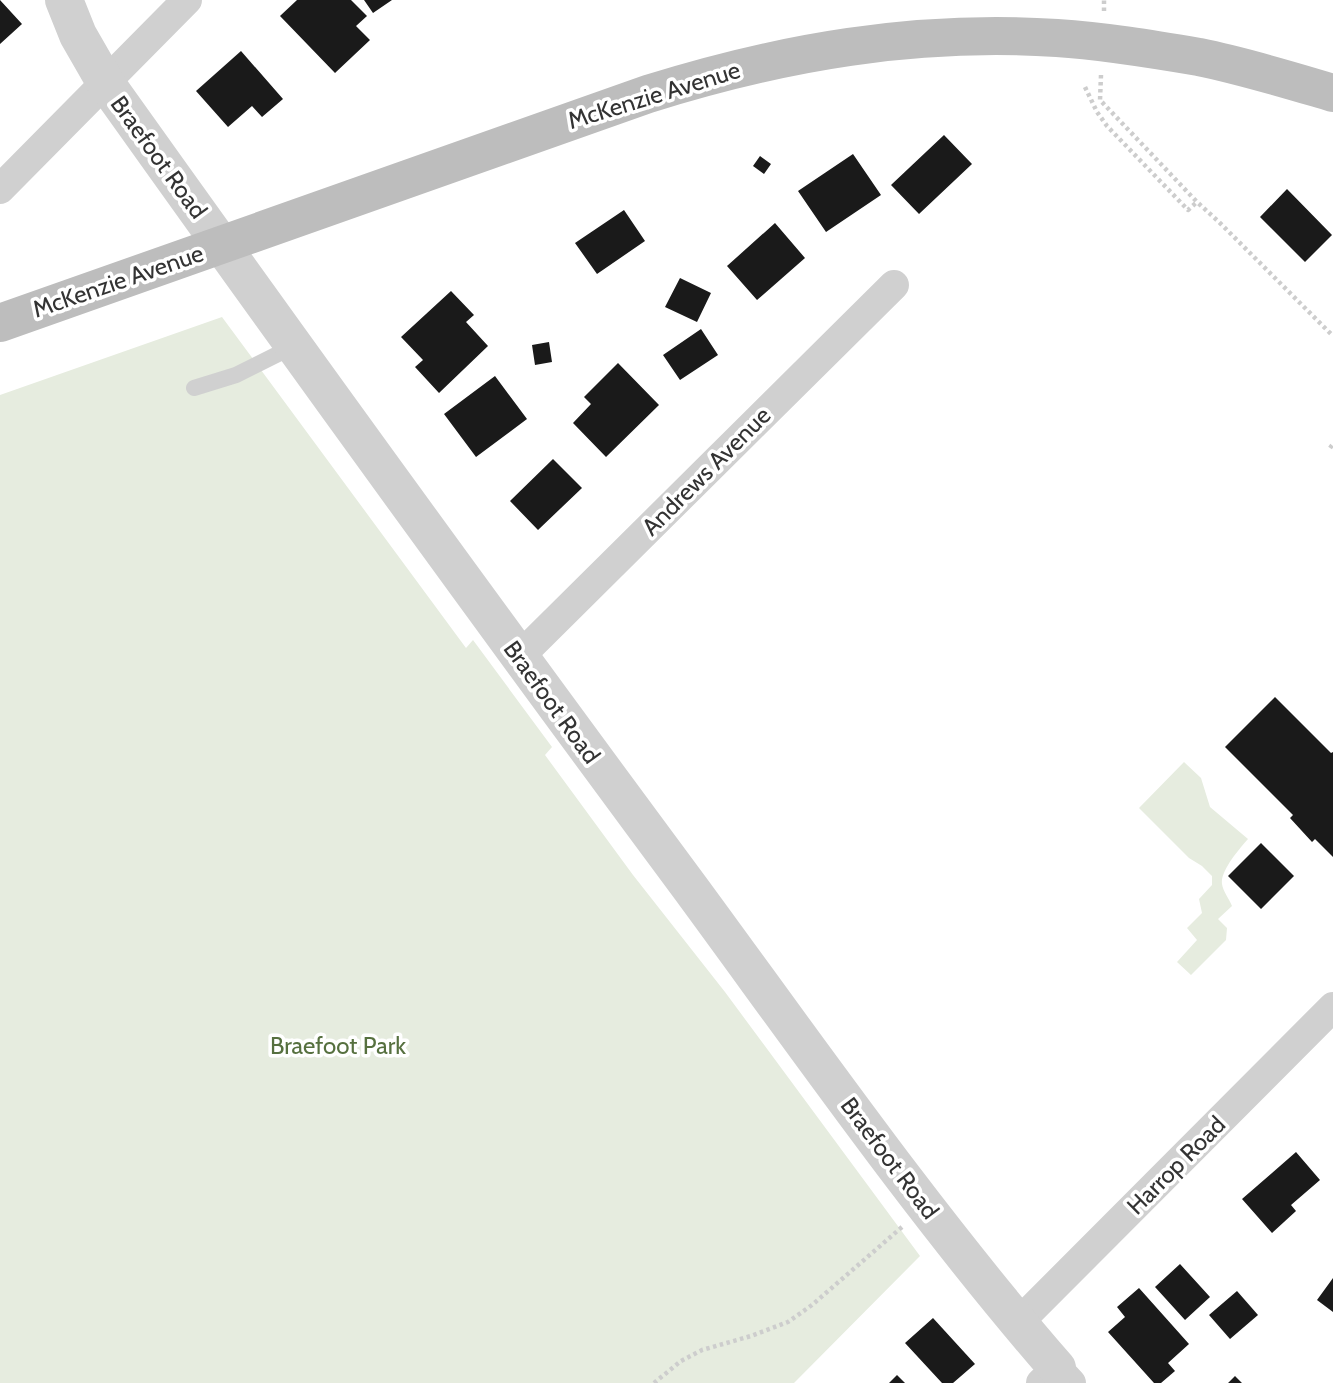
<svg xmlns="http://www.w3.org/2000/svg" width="1333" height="1383" font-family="Cabin,sans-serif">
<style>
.green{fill:#e6ecdf}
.building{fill:#1a1a1a}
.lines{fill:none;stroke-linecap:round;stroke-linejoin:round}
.path{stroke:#cdcdcd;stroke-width:4.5;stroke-dasharray:3.5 3.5;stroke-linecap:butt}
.service{stroke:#d0d0d0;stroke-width:16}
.minor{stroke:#d0d0d0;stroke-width:30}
.tertiary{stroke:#d0d0d0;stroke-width:38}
.secondary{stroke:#bdbdbd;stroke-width:38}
.labels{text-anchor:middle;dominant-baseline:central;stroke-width:7;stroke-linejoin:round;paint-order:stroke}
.street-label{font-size:24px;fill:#333;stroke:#fff}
.park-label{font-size:24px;fill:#56703f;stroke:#fff}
</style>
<rect width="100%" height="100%" fill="#fff"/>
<path class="green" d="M222,317L466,648L473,640L552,747L545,755L633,875L725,992L920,1256L794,1383H0V395Z
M1184,762L1201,778L1210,807L1248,839C1240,848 1220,871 1222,884C1223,891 1229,899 1232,906L1218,919L1227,928L1226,940L1191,975L1177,962L1197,940L1187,928L1202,913L1199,899L1212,885V876L1202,866L1189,858L1139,808Z"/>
<path class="building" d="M0,0L22,24L0,44Z
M297,0H351L367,16L356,26L370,40L335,73L280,16Z
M364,0H392L373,13Z
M241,51L283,99L262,117L252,106L228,127L196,91Z
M944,135L972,164L919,214L891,185Z
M853,154L881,195L826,232L798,191Z
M760,156L771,164L764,174L753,166Z
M1287,189L1332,235L1305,262L1260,217Z
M624,210L645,241L597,274L575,243Z
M775,223L805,258L757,300L727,266Z
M680,278L711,293L697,322L665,307Z
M451,291L474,315L466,322L488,346L439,393L415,367L423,360L401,337Z
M701,329L718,355L680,380L663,355Z
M549,342L552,362L535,365L532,345Z
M618,363L659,405L606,457L573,423L591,404L584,397Z
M495,376L527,419L476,457L444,414Z
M553,459L582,488L538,530L510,501Z
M1275,697L1331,753L1333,752V857L1315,839L1312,842L1290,818L1293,815L1225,747Z
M1261,843L1294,876L1261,909L1228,876Z
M1296,1152L1320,1180L1291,1205L1296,1211L1272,1233L1242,1199Z
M1180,1264L1210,1297L1185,1320L1155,1287Z
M1333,1278V1312L1317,1300Z
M1139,1288L1189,1344L1168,1363L1175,1371L1161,1383H1154L1108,1332L1125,1317L1117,1307Z
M1237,1291L1258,1315L1230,1339L1209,1315Z
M933,1318L975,1364L953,1383H942L905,1343Z
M897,1375L905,1383H889Z
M1235,1376L1242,1383H1228Z"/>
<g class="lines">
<path class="path" d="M1104,11V0
M1101,75L1100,100L1197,202L1219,222L1333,336
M1085,87L1097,112L1107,126L1188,210L1197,202
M1330,448L1333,444
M654,1383L681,1361L702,1350L751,1336L788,1322L812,1305L902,1227"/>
<path class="service" d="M194,388L236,375L294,346"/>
<path class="minor" d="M0,189L187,0
M519,657L894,285
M1018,1323L1333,1007
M1041,1383L1057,1368L1071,1383"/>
<path class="tertiary" d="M64,0L78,35L105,82C298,353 493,622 691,889C810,1051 925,1216 1057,1368"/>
<path class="secondary" d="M0,323L648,94C782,52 915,29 1057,38C1104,41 1152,49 1199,57C1244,66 1289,80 1333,93"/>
</g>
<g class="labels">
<g class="street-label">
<text transform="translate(654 95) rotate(-17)">McKenzie Avenue</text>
<text transform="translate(159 157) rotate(54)">Braefoot Road</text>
<text transform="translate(118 281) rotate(-19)">McKenzie Avenue</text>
<text transform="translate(706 471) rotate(-45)">Andrews Avenue</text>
<text transform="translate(552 702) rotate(54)">Braefoot Road</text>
<text transform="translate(890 1158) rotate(53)">Braefoot Road</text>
<text transform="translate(1176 1165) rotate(-45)">Harrop Road</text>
</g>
<g class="park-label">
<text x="338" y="1045">Braefoot Park</text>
</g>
</g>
</svg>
